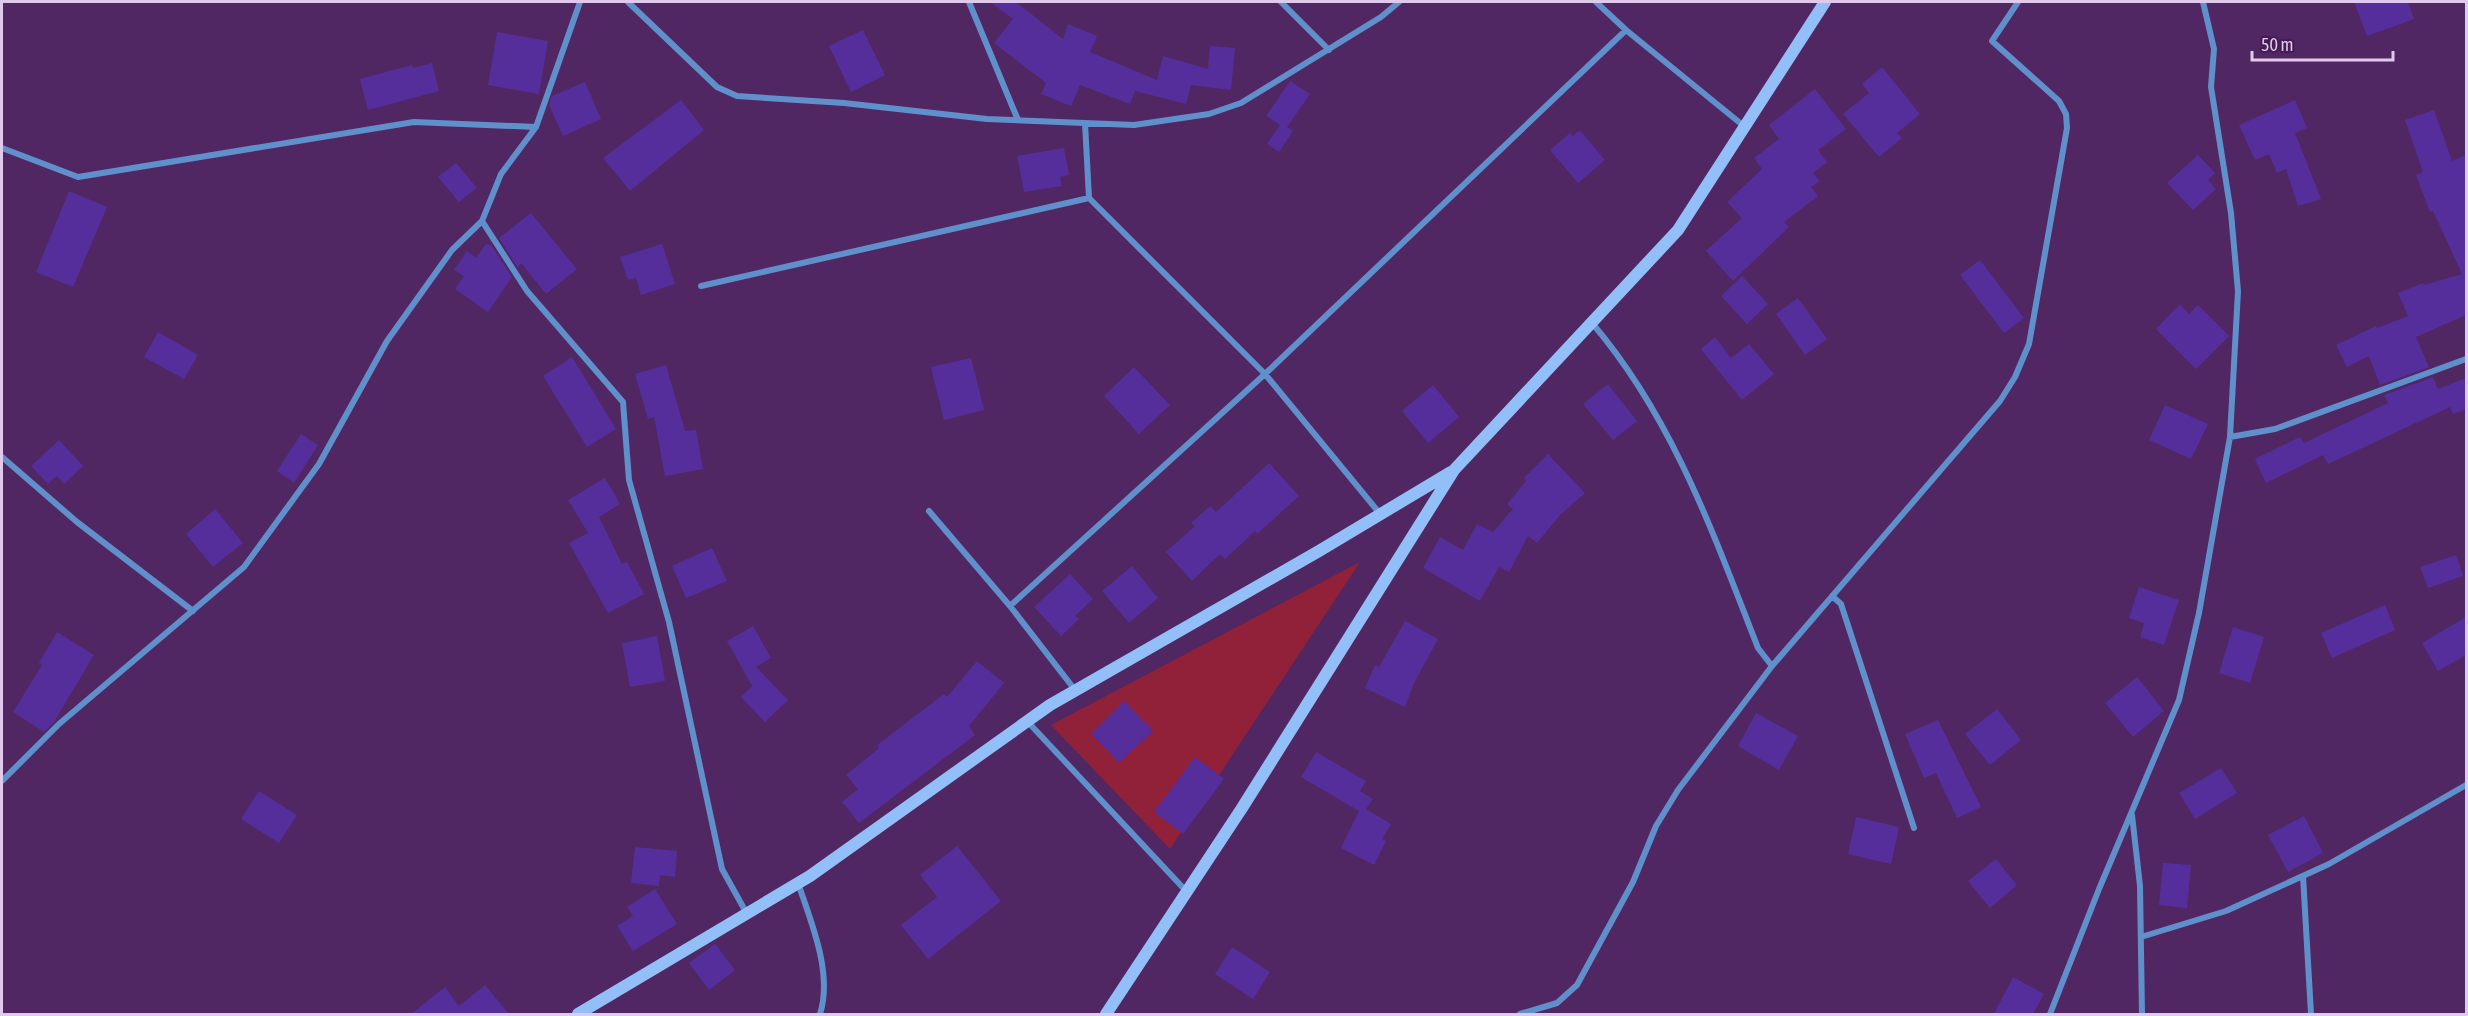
<svg xmlns="http://www.w3.org/2000/svg" width="2468" height="1016" font-family="'Asap Condensed',sans-serif">
<style>
.green{fill:#912139}
.building{fill:#552e9c}
.lines{fill:none;stroke-linecap:round;stroke-linejoin:round}
.street{stroke:#6090cb;stroke-width:6}
.secondary{stroke:#92bff7;stroke-width:12}
</style>
<rect width="100%" height="100%" fill="#502762"/>
<path class="green" d="M1360,562L1170,849L1051,725Z"/>
<path class="building" d="M990,2H1016L1063,39L1068,24L1097,36L1090,52L1157,80L1163,56L1208,69L1210,46L1235,48L1231,90L1191,85L1186,104L1135,91L1130,104L1080,85L1071,106L1041,94L1046,83L994,43L1013,19Z
M2354,2H2408L2414,19L2367,36Z
M863,30L885,75L851,92L829,46Z
M497,32L548,41L539,94L488,85Z
M432,63L439,91L368,110L360,79L412,65L413,68Z
M1882,67L1920,114L1897,133L1902,138L1879,157L1843,114L1869,93L1862,84Z
M1290,81L1310,94L1287,127L1293,131L1279,152L1267,144L1280,125L1266,116Z
M585,82L601,119L563,136L549,105L552,96Z
M1815,89L1846,129L1818,150L1827,162L1813,173L1820,181L1811,187L1818,196L1784,222L1789,227L1733,281L1706,251L1742,218L1727,202L1762,169L1754,158L1779,139L1769,125Z
M681,100L704,130L630,191L603,158Z
M2295,100L2307,128L2295,133L2321,199L2298,206L2286,169L2277,173L2269,154L2255,160L2239,125Z
M2434,110L2452,161L2466,155V315L2416,337L2429,367L2380,385L2369,356L2347,367L2336,345L2376,326L2377,328L2408,316L2398,293L2423,283L2424,285L2462,274L2433,211L2430,212L2416,175L2423,172L2405,120Z
M1580,130L1605,160L1578,183L1550,150L1570,133L1573,136Z
M1064,148L1069,175L1060,177L1062,186L1024,192L1017,156Z
M2198,155L2215,173L2208,180L2216,189L2193,210L2167,183Z
M456,163L477,188L459,202L438,177Z
M69,191L107,207L73,287L36,272Z
M531,213L577,269L546,294L521,263L518,268L499,238Z
M486,244L491,245L512,277L488,312L455,289L464,276L454,270L467,251L476,258Z
M662,244L675,284L641,295L636,278L628,280L620,257Z
M1980,260L2024,318L2004,333L1960,275Z
M1742,276L1768,304L1747,324L1721,296Z
M1798,298L1827,339L1805,355L1776,314Z
M2180,304L2189,314L2198,305L2229,336L2196,369L2156,329Z
M158,332L198,355L184,379L144,357Z
M1715,337L1731,358L1749,344L1774,374L1742,400L1701,349Z
M572,357L616,429L587,447L543,376Z
M971,358L984,410L944,420L931,367Z
M666,365L685,431L696,430L703,469L665,476L654,417L648,419L635,374Z
M1134,367L1170,405L1139,434L1104,396Z
M2433,377L2438,389L2466,378V409L2453,414L2450,407L2328,464L2323,455L2266,483L2255,459L2300,437L2304,443L2388,403L2384,395Z
M1608,384L1637,421L1613,440L1583,404Z
M1433,385L1459,417L1428,443L1402,411Z
M2165,405L2208,424L2191,459L2149,440Z
M301,434L318,445L294,483L277,471Z
M59,440L83,466L64,484L57,476L48,484L31,466Z
M1548,454L1585,493L1560,515L1537,543L1528,536L1509,572L1499,567L1480,601L1423,568L1440,537L1463,550L1477,524L1493,532L1513,509L1507,504L1526,481L1524,478Z
M1269,463L1299,496L1257,534L1255,531L1225,559L1220,554L1192,581L1166,552L1195,526L1191,523L1210,506L1216,512Z
M605,478L620,504L599,517L622,564L627,562L644,594L608,613L569,543L588,533L568,500Z
M215,509L243,543L213,567L186,534Z
M712,548L727,581L686,598L672,566Z
M2456,555L2463,576L2428,588L2420,567Z
M1132,566L1158,598L1129,623L1102,591Z
M1070,574L1093,599L1075,616L1079,619L1061,636L1034,607Z
M2139,587L2179,600L2164,645L2140,637L2144,623L2129,618Z
M2385,605L2395,630L2332,658L2321,633Z
M2466,617V655L2438,671L2422,643Z
M1405,621L1438,639L1414,683L1405,707L1365,688L1375,665L1379,667Z
M753,626L771,658L756,667L788,700L765,722L741,697L752,686L727,641Z
M2233,627L2264,637L2250,683L2219,673Z
M57,632L94,655L54,722L44,732L13,712L42,665L39,663Z
M657,636L665,681L630,687L622,643Z
M977,661L1004,683L969,726L975,735L859,823L842,802L858,789L846,775L879,748L877,745L944,694L947,697Z
M2137,677L2164,711L2133,737L2105,703Z
M1124,701L1153,731L1119,763L1091,734Z
M1997,709L2021,740L1990,765L1965,734Z
M1756,713L1798,736L1779,770L1738,746Z
M1938,720L1981,807L1957,818L1936,773L1924,778L1905,734Z
M1316,752L1366,781L1360,791L1373,799L1366,809L1391,824L1382,839L1386,841L1374,865L1341,848L1359,811L1301,777Z
M1195,757L1224,779L1183,834L1154,812Z
M2221,768L2237,793L2195,819L2179,793Z
M259,791L297,815L279,843L241,819Z
M2304,816L2323,853L2288,872L2268,835Z
M1856,817L1899,827L1891,864L1848,854Z
M957,846L1001,901L928,959L901,925L937,897L920,875Z
M635,847L677,851L675,877L660,875L659,886L631,883Z
M1996,859L2017,885L1990,908L1968,881Z
M2163,863L2191,865L2187,908L2159,905Z
M655,889L677,924L633,951L617,926L633,916L627,907Z
M715,944L735,970L709,990L689,963Z
M1232,947L1270,972L1253,999L1215,974Z
M2013,977L2044,994L2033,1014H1994Z
M485,985L509,1014H411L445,987L459,1006Z"/>
<g class="lines">
<path class="street" d="M580,2L536,127L501,174L482,221L527,291L623,402L629,480L669,622L722,869L747,914
M628,2L717,87L737,96L844,103L987,119L1134,125L1209,114L1241,103L1381,17L1399,2
M969,2L1018,120
M1281,2L1329,50
M1596,2L1626,30L1745,127
M1085,123L1089,198L1265,374L1381,515
M2,148L78,177L414,122L536,127
M701,286L1089,198
M1592,323C1673,418 1713,533 1758,648L1772,666
M2230,437L2275,429L2466,359
M2,457L77,522L193,611
M929,511L1010,606L1075,690
M1832,596L1841,604L1914,828
M1010,606L1265,374L1626,30
M1027,721L1187,892
M2,781L59,724L244,567L319,464L387,341L452,250L482,221
M2132,815L2140,886L2142,1014
M2303,876L2311,1014
M798,883C811,922 833,973 820,1014
M2141,937L2226,911L2329,864L2466,785
M1520,1014L1557,1003L1577,985L1633,882L1656,826L1678,790L1772,666L2000,401L2015,377L2029,344L2067,128L2066,114L2059,101L1992,41L2018,2
M2050,1014L2099,889L2179,700L2199,613L2230,437L2238,291L2231,213L2211,87L2214,49L2203,2"/>
<path class="secondary" d="M578,1014L810,876L1050,705L1319,551L1451,472
M1106,1014L1242,808L1454,470L1678,230L1825,2"/>
</g>
<rect width="2468" height="1016" fill="none" stroke="#e0c9ec" stroke-width="6"/>
<path d="M2252 51v9h141v-9" fill="none" stroke="#e0c9ec" stroke-width="3"/>
<text x="2261" y="51" font-size="18" fill="#e0c9ec" stroke="#451c56" stroke-width="4.5" paint-order="stroke">50 m</text>
</svg>
